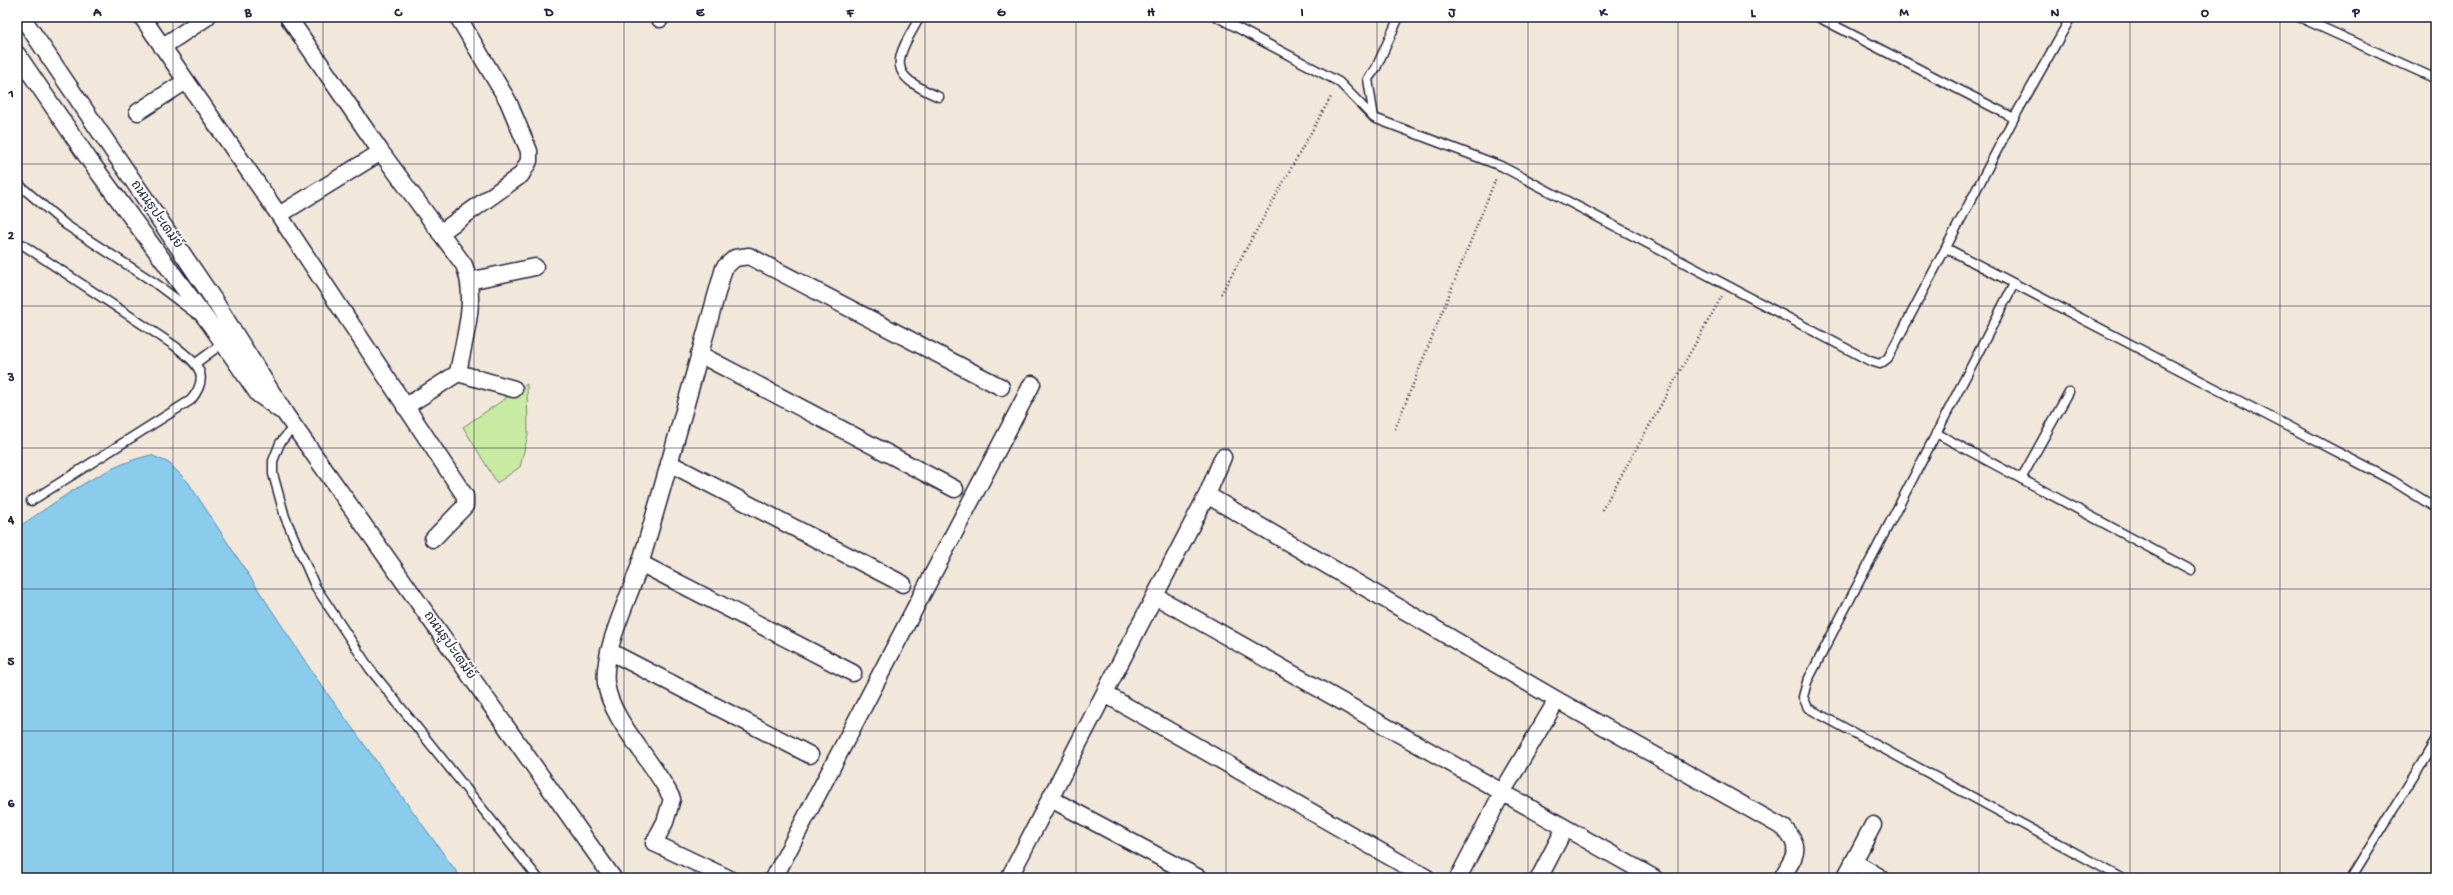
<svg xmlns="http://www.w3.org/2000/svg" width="2453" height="895" font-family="'Gochi Hand','Playpen Sans Thai',sans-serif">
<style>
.green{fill:#c9eaa2;stroke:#76866e}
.water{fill:#8bcbec;stroke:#6187a5}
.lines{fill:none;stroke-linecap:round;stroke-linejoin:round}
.service-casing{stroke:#22223b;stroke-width:11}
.minor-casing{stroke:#22223b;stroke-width:19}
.path{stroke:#22223b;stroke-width:2.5;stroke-dasharray:1 3;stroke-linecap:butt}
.service{stroke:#fff;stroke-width:8}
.minor{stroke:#fff;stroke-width:16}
.grid{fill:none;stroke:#22223b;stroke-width:1;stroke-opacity:0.55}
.labels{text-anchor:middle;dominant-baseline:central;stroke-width:3.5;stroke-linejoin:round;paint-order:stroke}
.street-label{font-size:13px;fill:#22223b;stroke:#fff}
.neatline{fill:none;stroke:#22223b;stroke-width:1.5}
.grid-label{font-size:13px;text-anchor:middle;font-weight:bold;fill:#22223b}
</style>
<rect width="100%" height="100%" fill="#f2e7db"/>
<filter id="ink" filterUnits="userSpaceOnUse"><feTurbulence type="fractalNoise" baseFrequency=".025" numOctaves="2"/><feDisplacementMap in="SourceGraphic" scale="8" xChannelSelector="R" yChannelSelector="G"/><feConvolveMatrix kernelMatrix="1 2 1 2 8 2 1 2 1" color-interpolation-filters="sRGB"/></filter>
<g filter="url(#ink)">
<path class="green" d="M527,384L528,435L520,467L497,483L463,427Z"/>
<path class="water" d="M151,455L169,463L188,482L314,675L461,878H17V528C58,501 102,466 151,455Z"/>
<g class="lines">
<defs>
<path id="service" d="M920,17C894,62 886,74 939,97
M1217,17L1339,82L1374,118L1368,79L1376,68L1399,17
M1818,17L2014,118
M2299,17L2436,79
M1374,118L1501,166L1870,361L1880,364L1888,358L2014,118L2071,17
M17,183L66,225L155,283L196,314
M17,241L175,346C196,363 212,374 191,400L31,501
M1946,248L2393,481L2436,508
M2014,284L1807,682L1803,697L1808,708L2122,878
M196,363L223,343
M294,426L280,443L273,461V474L285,517L315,586L370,669L538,878
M1936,433L2191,570
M2021,479L2069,392
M2351,878L2436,740"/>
<path id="minor" d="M22,17L214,300L286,415L613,878
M142,17L279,215L465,496V506L433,539
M288,17L381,152L464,265C478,298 464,338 458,373L405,407
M660,19V17
M162,47L207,17
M17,54L90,161L210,324L258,394L280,410
M138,112L186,81
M279,215L381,152
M440,233L521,175L529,161V151L508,101L458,17
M469,281L535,267
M699,354L955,489
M458,373L514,389
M669,463L903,584
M1207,495L1557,700L1784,828C1804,850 1794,855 1782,878
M640,563L853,673
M1155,596L1654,878
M609,651L810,755
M1105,694L1427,878
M1051,799L1199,878
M1854,862L1881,878
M728,878L654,843L665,822L672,799C655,762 610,720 606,683C602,650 631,594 641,561C670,464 696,366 724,268L735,258L749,256L1001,387
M774,878L1032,384
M1009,878L1207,495L1223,457
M1458,878L1503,791L1557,700
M1539,878L1565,828
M1845,878L1873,825"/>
</defs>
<use href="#service" class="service-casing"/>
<use href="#minor" class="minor-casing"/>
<path class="path" d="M1221,294L1332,95
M1395,429L1496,178
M1602,510L1722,296"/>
<use href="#service" class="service"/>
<use href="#minor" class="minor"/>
</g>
</g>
<path class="grid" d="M173,17V878M323,17V878M474,17V878M624,17V878M775,17V878M925,17V878M1076,17V878M1226,17V878M1377,17V878M1528,17V878M1678,17V878M1829,17V878M1979,17V878M2130,17V878M2280,17V878M17,164H2436M17,306H2436M17,448H2436M17,589H2436M17,731H2436"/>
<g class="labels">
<g class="street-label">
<text transform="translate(156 215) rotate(55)">ถนนธูปะเตมีย์</text>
<text transform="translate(449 646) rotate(55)">ถนนธูปะเตมีย์</text>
</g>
</g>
<rect width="2453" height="895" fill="none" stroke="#fff" stroke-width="44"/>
<rect x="22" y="22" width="2409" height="851" class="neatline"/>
<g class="grid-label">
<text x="97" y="16">A</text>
<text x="248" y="16">B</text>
<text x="398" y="16">C</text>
<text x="549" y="16">D</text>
<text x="700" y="16">E</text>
<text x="850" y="16">F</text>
<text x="1001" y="16">G</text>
<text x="1151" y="16">H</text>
<text x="1302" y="16">I</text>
<text x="1452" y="16">J</text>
<text x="1603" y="16">K</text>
<text x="1753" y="16">L</text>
<text x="1904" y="16">M</text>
<text x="2055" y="16">N</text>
<text x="2205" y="16">O</text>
<text x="2356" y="16">P</text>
<text x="11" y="97">1</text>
<text x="11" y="239">2</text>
<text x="11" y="381">3</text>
<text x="11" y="523">4</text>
<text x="11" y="665">5</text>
<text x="11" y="807">6</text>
</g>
</svg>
